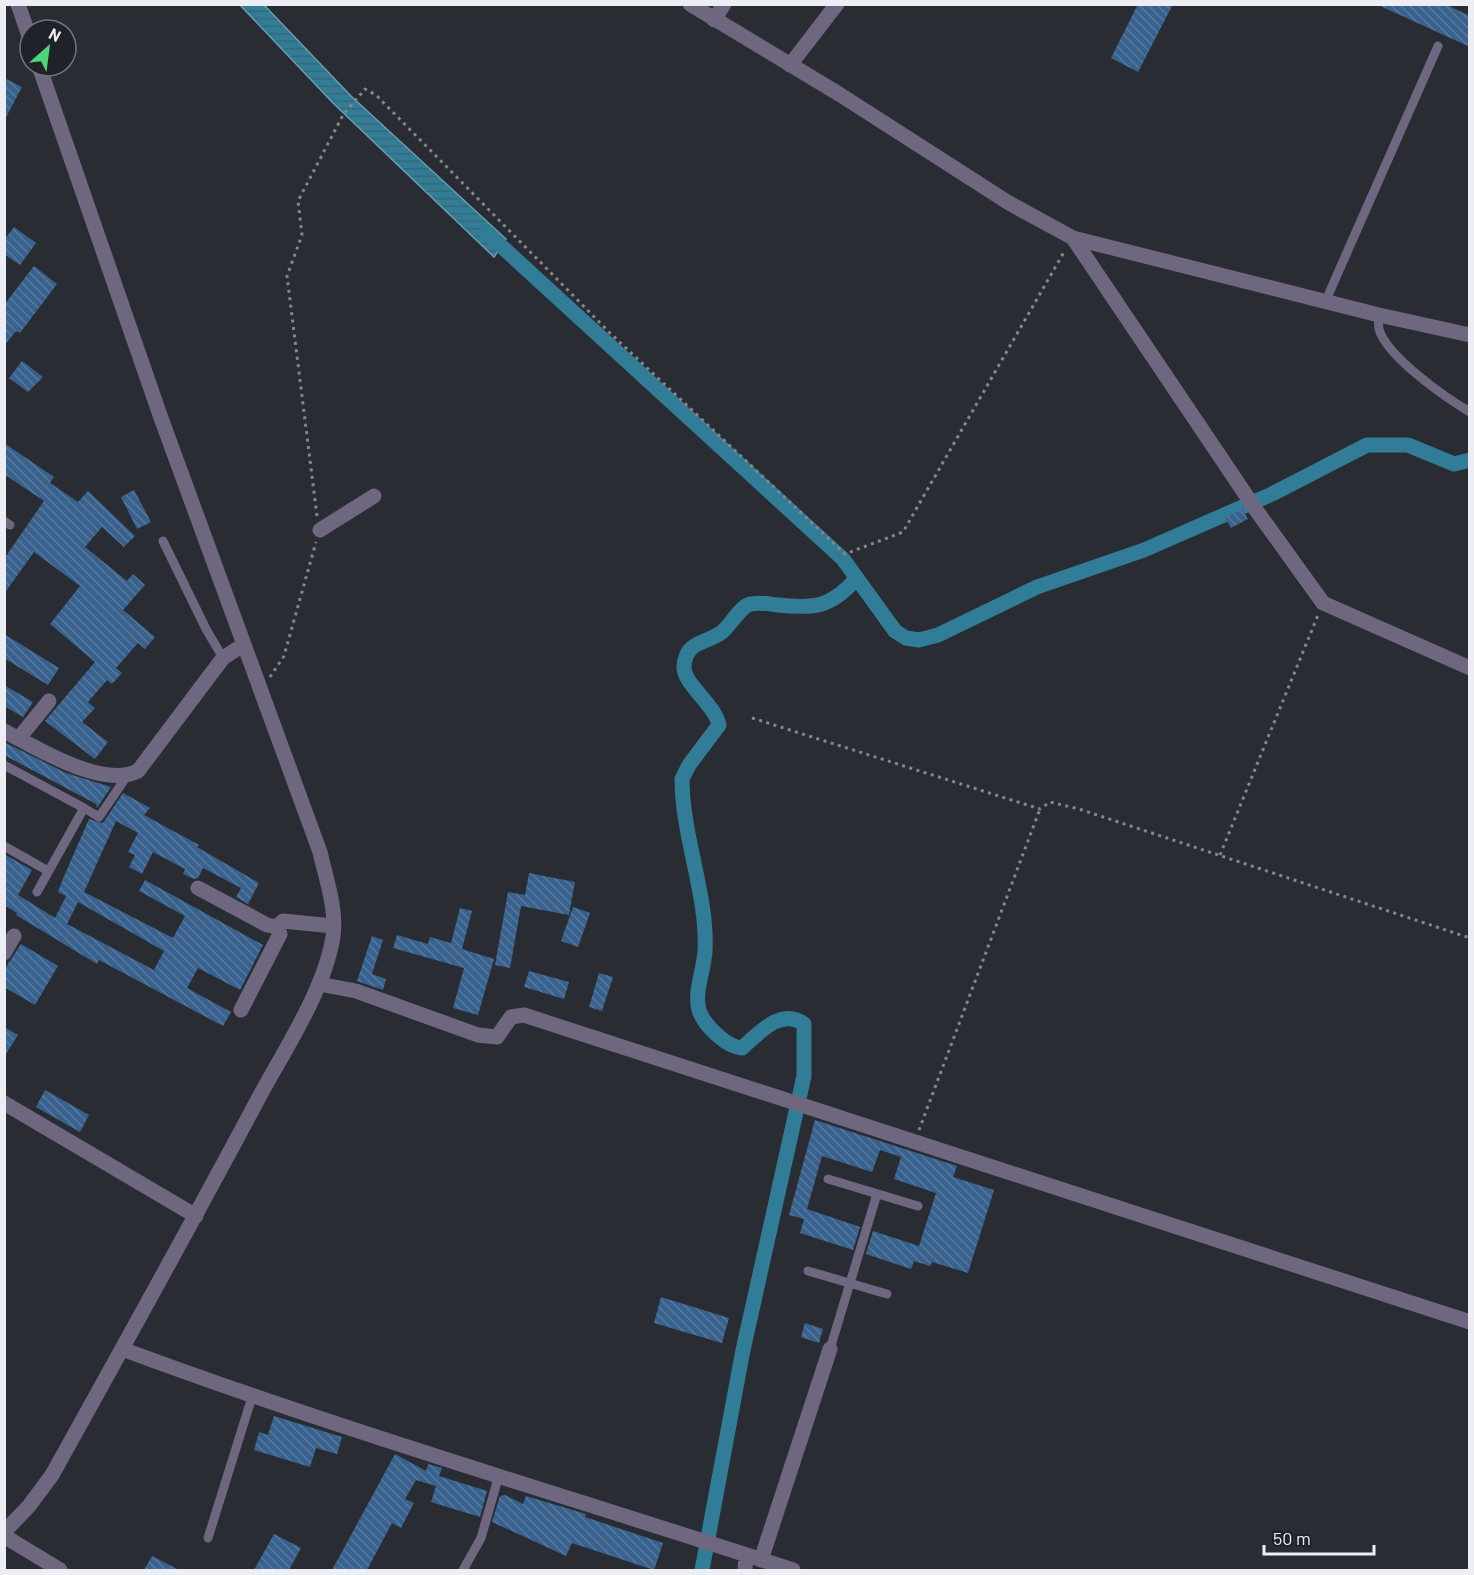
<svg xmlns="http://www.w3.org/2000/svg" width="1474" height="1575" font-family="Barlow,sans-serif">
<style>
.water{fill:url(#water-rules);stroke:#699eb3;stroke-width:1.5}
.lines{fill:none;stroke-linecap:round;stroke-linejoin:round}
.canal{stroke:#317c97;stroke-width:15}
.building{fill:url(#building-back-hatch);fill-rule:evenodd}
.path{stroke:#85878d;stroke-width:3;stroke-dasharray:3 4.5;stroke-linecap:butt}
.service{stroke:#6f677f;stroke-width:9}
.minor{stroke:#6f677f;stroke-width:15}
.tertiary{stroke:#6f677f;stroke-width:15}
</style>
<defs>
<pattern id="water-rules" width="6" height="5" patternUnits="userSpaceOnUse" patternTransform="scale(1.5)"><rect width="6" height="5" fill="#317c97"/><path d="M0 2.5h6" fill="none" stroke="#3b6474"/></pattern>
<pattern id="building-back-hatch" width="6" height="6" patternUnits="userSpaceOnUse" patternTransform="scale(1.5)"><rect width="6" height="6" fill="#38628d"/><path d="M-1 5l2 2M0 0l6 6M5-1l2 2" fill="none" stroke="#55799e"/></pattern>
</defs>
<rect width="100%" height="100%" fill="#2a2c33"/>
<path class="water" d="M240,5H264L351,96L506,239L494,257L333,103Z"/>
<g class="lines">
<path class="canal" d="M487,233L843,559L895,631L906,638L919,640L938,635L1037,587L1144,550L1272,494L1367,445H1408L1454,464L1470,460
M702,1570L743,1350L804,1076V1024C781,1007 758,1034 742,1048C727,1047 704,1026 699,1010C694,992 704,970 705,951C708,896 682,836 682,779L689,765L719,725C714,703 684,685 684,667C684,660 687,651 693,647C701,641 713,639 722,632C731,625 740,606 751,604C760,602 769,604 778,605C815,609 831,607 856,579"/>
</g>
<path class="building" d="M1138,4H1173L1138,72L1111,58Z
M1376,4H1445L1470,16V47Z
M4,78L22,87L4,121Z
M14,227L36,243L20,265L4,254V240Z
M34,266L57,284L20,333L16,331L4,346V305Z
M22,361L43,377L28,392L9,378Z
M4,443L54,477L50,483L78,502L88,491L135,536L124,547L102,527L85,547L127,581L133,574L145,585L123,610L155,637L145,649L138,643L116,668L122,673L112,684L107,680L88,702L95,708L82,722L108,742L95,759L45,721L95,662L50,624L80,586L34,552L4,594V559L44,501L4,474Z
M134,490L151,522L137,529L121,497Z
M1242,509L1248,519L1231,528L1225,518Z
M4,634L59,668L48,685L4,658Z
M4,685L33,702L23,717L4,706Z
M4,742L66,773L111,787L97,808L96,804L4,755Z
M123,793L150,808L144,815L199,845L197,847L259,883L248,904L236,897L241,888L203,868L198,878L194,879L183,874L185,869L153,852L142,874L129,867L135,855L128,852L138,833L116,821L84,892L173,938L185,916L139,891L145,880L263,945L240,990L198,968L187,988L231,1012L223,1026L99,960L97,964L16,915L17,913L4,905V854L32,870L18,895L55,918L66,896L58,892L62,881L89,819L103,823ZM78,902L164,951L154,970L67,924Z
M529,873L575,882L569,915L521,906L510,968L495,965L508,892L525,895Z
M573,907L590,913L578,947L561,941Z
M460,908L472,911L462,949L494,959L478,1015L453,1008L464,968L393,948L397,935L428,944L430,937L451,943Z
M372,936L383,940L372,974L386,979L383,990L357,981Z
M21,944L58,966L35,1005L4,987V970Z
M529,971L569,982L564,999L524,987Z
M599,973L613,977L602,1011L589,1007Z
M4,1027L18,1035L4,1057Z
M45,1090L89,1115L80,1132L36,1107Z
M815,1120L957,1166L953,1177L994,1190L968,1273L932,1262L930,1266L914,1261L911,1269L866,1254L873,1231L919,1246L936,1193L894,1179L901,1157L880,1150L872,1172L822,1156L807,1209L860,1227L853,1250L800,1233L804,1219L789,1215Z
M661,1297L729,1318L722,1343L654,1323Z
M805,1323L823,1329L819,1343L801,1337Z
M274,1416L342,1437L337,1454L316,1448L310,1467L254,1450L259,1432L268,1435Z
M395,1454L426,1471L428,1464L442,1468L439,1476L487,1491L480,1517L431,1502L436,1486L416,1480L405,1499L414,1503L401,1528L392,1523L367,1570H332Z
M505,1495L523,1504L526,1496L586,1514L585,1517L663,1543L654,1570L572,1543L566,1556L492,1522L500,1496Z
M274,1534L301,1548L289,1570H254Z
M152,1556L179,1570H144Z"/>
<g class="lines">
<path class="path" d="M317,516L287,276L302,235L298,201L343,115L365,89L376,95L610,333L845,554L903,532L1064,252
M270,677L284,656L316,542
M752,718L1040,809L1050,802L1079,809L1470,938
M1220,855L1318,615
M919,1130L1040,809"/>
<path class="service" d="M1326,300L1438,46
M1379,315C1379,319 1378,325 1379,329C1386,356 1446,398 1470,412
M4,521L10,525
M163,541L206,629L223,658
M4,765L84,808
M4,846L48,871
M37,892L84,808L99,817L127,776
M828,1179L918,1206
M808,1271L887,1294
M830,1349L877,1194
M208,1538L252,1397
M463,1570L481,1538L499,1475"/>
<path class="minor" d="M690,4L839,94L1009,203L1073,238L1379,315L1470,335
M714,20L724,4
M790,65L837,4
M1073,238L1256,510L1323,603L1470,668
M320,530L374,496
M4,731C37,748 102,789 138,771L223,658L243,645
M19,738L49,701
M198,888L267,925L277,927L283,921L333,926
M4,953L14,936
M319,984L356,991L478,1035L497,1037L511,1017L524,1015L1470,1322
M241,1010L280,934L277,927
M4,1103L196,1216
M122,1349C343,1431 570,1497 793,1570
M4,1536L60,1570
M761,1560L830,1349
M745,1570L746,1555"/>
<path class="tertiary" d="M18,4L30,39
M4,1532L29,1506L52,1475C121,1351 190,1227 257,1101C283,1052 324,992 333,937C337,909 326,879 320,852L161,418L39,66"/>
</g>
<rect width="1474" height="1575" fill="none" stroke="#eceef3" stroke-width="12"/>
<g transform="translate(48 48) rotate(28)"><circle r="28" fill="#202229" stroke="#72747a" stroke-width="1.5"/>
<path d="M0-4.5L10 22L0 15L-10 22Z" fill="#4dd676"/>
<text y="-9" font-size="16" font-weight="bold" text-anchor="middle" fill="#eceef3">N</text>
</g>
<path d="M1264 1545v9h110v-9" fill="none" stroke="#eceef3" stroke-width="3"/>
<text x="1273" y="1545" font-size="18" fill="#eceef3" stroke="#202229" stroke-width="4.5" paint-order="stroke">50 m</text>
</svg>
